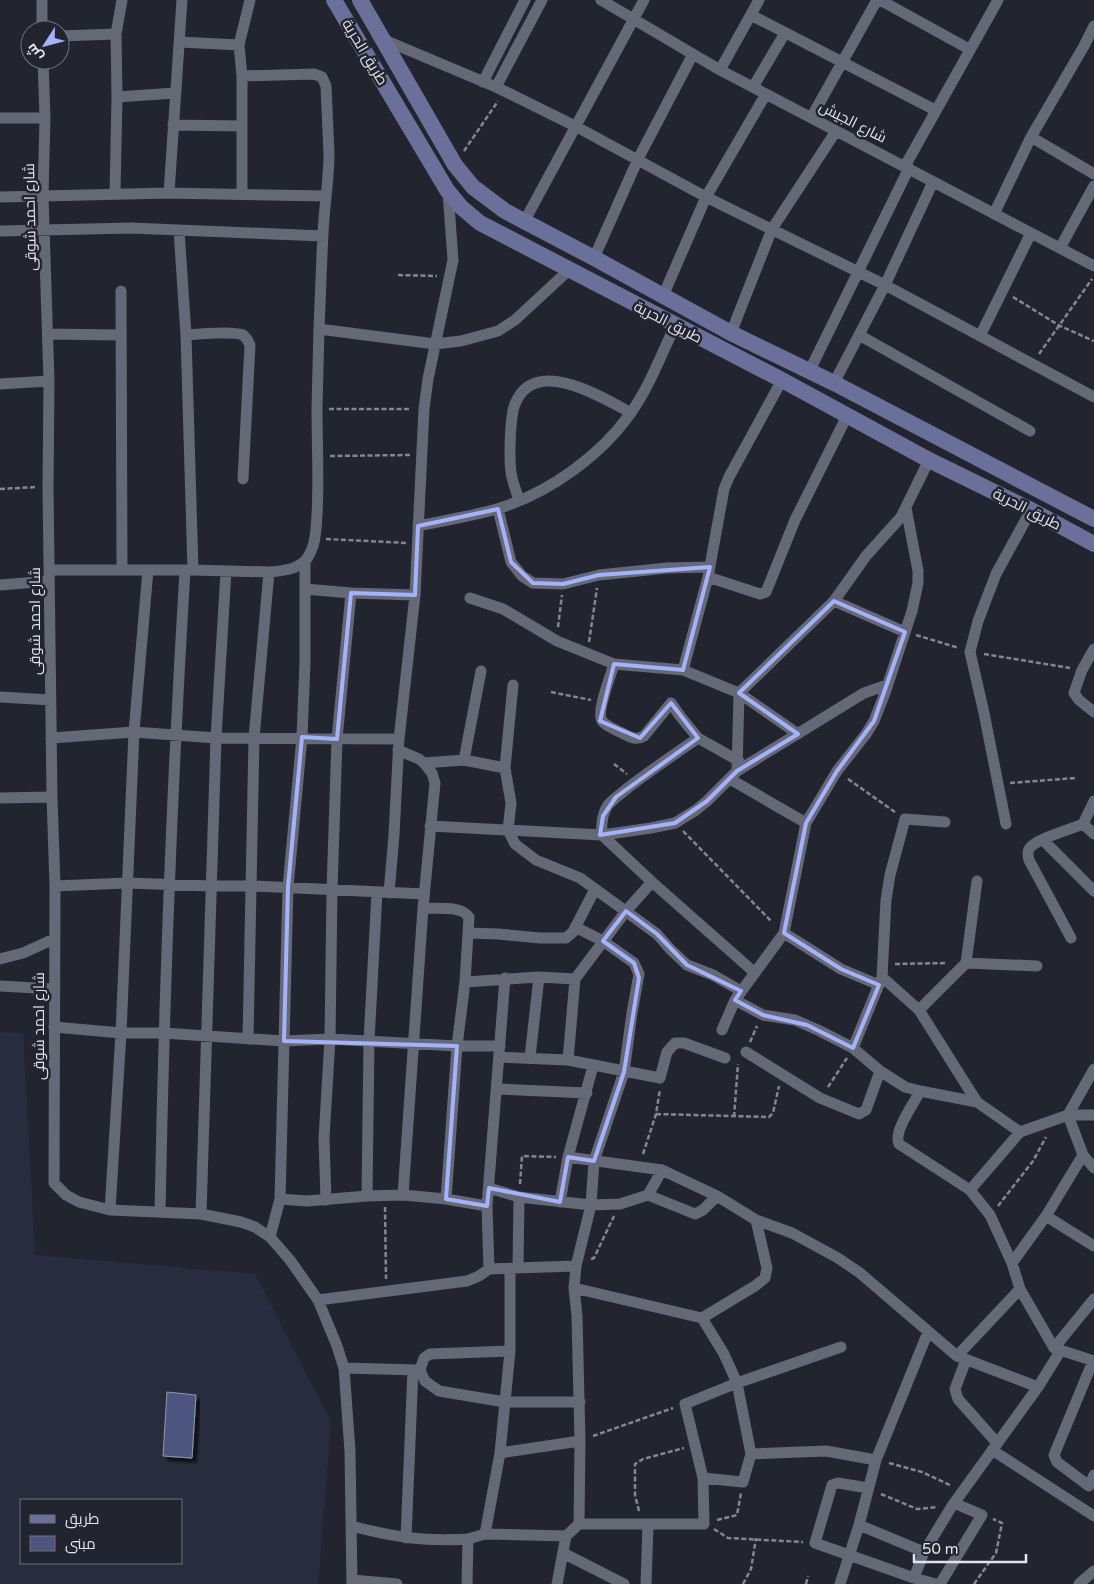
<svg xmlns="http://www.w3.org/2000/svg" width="1094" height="1584" font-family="'Varela Round',Cairo,sans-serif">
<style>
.built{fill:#292c3e;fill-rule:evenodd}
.building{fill:#4c547f;stroke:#9598a7;filter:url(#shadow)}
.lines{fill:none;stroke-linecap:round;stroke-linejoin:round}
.path{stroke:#848690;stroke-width:2.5;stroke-dasharray:5 2.5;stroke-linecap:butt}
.street{stroke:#656876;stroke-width:11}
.secondary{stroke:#6a709a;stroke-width:16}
.marked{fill:none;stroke:#a4b2fc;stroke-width:4;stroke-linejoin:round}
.labels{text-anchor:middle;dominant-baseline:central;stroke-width:5;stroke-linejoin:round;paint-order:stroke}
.street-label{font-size:15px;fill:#e2e3ec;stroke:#222530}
</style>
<defs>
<filter id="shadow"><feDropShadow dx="4.5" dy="4.5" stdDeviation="1" flood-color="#0009"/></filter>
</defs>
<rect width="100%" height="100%" fill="#222530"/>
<path class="built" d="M0,1032L23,1033L35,1255L255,1274L331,1421L318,1584H0ZM21,1500H181V1563H21Z"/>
<path class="building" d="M167,1392L196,1395L192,1458L163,1456Z"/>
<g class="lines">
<path class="path" d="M464,151L498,101
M398,275L437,276
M1013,297L1060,326L1094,341
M1039,354L1092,279
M329,409H411
M330,456L410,455
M0,489L37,487
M326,539L406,543
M558,627L562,595
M916,635L959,648
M589,642L597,588
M984,654L1070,668
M551,692L591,700
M614,764L627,774
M848,779L895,812
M1010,783L1075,778
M683,831L772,922
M895,964L947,963
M750,1042L757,1026
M828,1087L847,1058
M656,1114L769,1117L773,1113L779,1086
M734,1117L738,1064
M643,1154L656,1114L660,1089
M520,1184L522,1156L556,1157
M998,1206L1033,1161L1046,1137
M385,1207L386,1279
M591,1259L594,1258L614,1216
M593,1436L673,1408
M889,1463L922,1472L952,1486
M881,1494L917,1509L937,1507
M639,1511L635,1495V1464L643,1459L684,1448
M717,1520L737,1515L741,1493
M714,1529L728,1538L803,1542
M743,1584L751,1569L756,1538
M806,1584L808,1576
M974,1584L996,1553L1002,1523L993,1519"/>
<path class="street" d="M42,0V30
M601,0L720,70L1094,266
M880,0L969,49
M751,15L935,110
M60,36L116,34
M382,39L496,87L575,126L706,197L885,285L1094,397
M180,42L239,45
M43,60L45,118L43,195L49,381L48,487L52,797L55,886L54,1183L66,1195L79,1202L110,1210L201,1214L241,1222L255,1227L270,1237L290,1260L318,1300L337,1346L344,1368L350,1451L352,1584
M720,70L759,0
M483,82L525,0
M496,87L542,0
M753,87L785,33
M117,97L175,93
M0,118H45
M811,118L877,0
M173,125L242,126
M1031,137L1094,174
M905,166L998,0
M115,193L117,97L116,34L122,0
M169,193L182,0
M242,194V76L239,45L250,0
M0,197L169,193L325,196
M994,214L1031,137L1084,46L1094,26
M524,222L644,0
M179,230L186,335L193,570
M0,231L131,228L323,236
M1060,248L1094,186
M594,258L638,159L693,54
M121,291L122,570
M663,296L706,197L766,94
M319,329L435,344L461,341L498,331L515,320L569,270
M731,333L772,229L836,131
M48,334L120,335
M186,335C197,334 235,331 243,335C247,338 248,341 250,345L243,479
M859,335L1030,431
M980,336L1031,233
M809,372L909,168
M834,383L885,285L933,182
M0,384L49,381
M519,501C517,492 512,482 511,472C509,457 510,441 511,426C512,419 512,411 515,404C534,355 602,397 631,413
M498,509L511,562L522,576L533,583L563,584L599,575L667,568L710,567
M418,526C445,520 474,516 500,508C550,492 600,456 630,414C649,388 661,355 675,326
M50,570H193L269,572C283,571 303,569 309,555C316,543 316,528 317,515C319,479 317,444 317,408C318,350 320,292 323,234C324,207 329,180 329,154C328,131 327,109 326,86L322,77L314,74L242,76
M708,577L760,594L766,592L795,520L847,416
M0,585L49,581
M305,589L351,593
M470,598L503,609L557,641L614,664L683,670L739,693L798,734
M834,601L905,632
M1094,649L1082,670L1074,693L1079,700L1094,712
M614,664C611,675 596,712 602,721C606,726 616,730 622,733C630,737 636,741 644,736L671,703L680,716L698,738L739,761
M683,670L708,577L724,489L729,477L782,380
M481,671L464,760L505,768
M513,685L505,768L511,803L508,830L515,844L536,860L580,878L657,934L670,949L687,965L713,975L741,991
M0,697L51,700
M51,738L134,732L216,738L399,739
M698,738C675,754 651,770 629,787C622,793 614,798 608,805C602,814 601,824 602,835L652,882L754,972
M398,750L419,759L424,763L432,773L435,783L423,908C436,909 461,905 469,917L465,982
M424,763L464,760
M737,771L864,693L887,685
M730,779L806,823
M0,798L52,797
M1006,824L984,713L970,652L978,621L996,574L1031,510
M1083,824L1094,834
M430,826L602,835L651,828L675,823L696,810L707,801L737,771L739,693L834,601L866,556L901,517L929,460
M1043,840L1094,891
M55,886L127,883L211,886H252L424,894
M389,893L394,835L399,739L415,595L424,409L428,379L453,260L448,192
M468,933L498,934L540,938H566L573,932L595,889
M784,933L841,969L879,985
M1071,938L1029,860C1028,856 1027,853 1029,849C1035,839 1072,829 1083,824L1094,801
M0,959L23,953L54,939
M966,963L1037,966
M882,977L919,1010L977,1102L1020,1132
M0,986L53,989
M735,1000L763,1015L795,1020L820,1031L853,1048L880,1071L905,1087L920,1091L977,1102
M919,1010L966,963L977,881
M54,1027L121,1033H163L284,1041L330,1039L457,1046H500
M722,1030L735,1000L784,933L806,823L837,771L866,734L874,721L885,693L912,611L918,583V571L906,508
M248,1039L254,738L269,572
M853,1048L882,977L886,900L890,875L905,819L945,822
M746,1052L820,1098L859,1114L866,1110L880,1071
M499,1057L568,1060L660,1078L667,1052L675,1043H684L725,1058
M530,1057L539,977
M568,1060L575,979L626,911L652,882
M1094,1069L1068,1115L1083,1155L1094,1168
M497,1089L587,1093
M920,1091C914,1104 893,1131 899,1144L970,1190L990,1215L1012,1263L1020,1289L1054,1348L1094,1361
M568,1157L662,1170L717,1196L756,1220L792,1233L838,1258L860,1273L957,1356L1038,1387
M489,1188L519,1197L591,1205L620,1204L648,1195L695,1214L703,1210L717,1196
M970,1190L1020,1132L1068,1115H1094
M403,1195L423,908
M648,1195L662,1170
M367,1196L369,1041L377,892
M280,1199L307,1201L367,1196L403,1195L446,1199L487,1206
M446,1199L457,1046L465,982L539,977L575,979
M326,1200L324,1138L330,1039L332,890L337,739L351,593L415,595
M560,1202L568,1157L593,1066
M110,1210L121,1033L134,732L148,570
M160,1212C164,998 172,784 185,570
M201,1214L216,738L226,571
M1046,1216L1094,1246
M270,1237L280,1199L288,887L302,737L305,662V562
M1012,1263L1046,1216L1083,1155
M518,1267L519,1197
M489,1269L487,1206L505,978
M574,1288L702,1318L724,1354L737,1383L751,1454L743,1482L703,1478
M318,1300L467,1281L479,1276L489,1269L576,1266
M702,1318L755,1286L765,1278L767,1268L756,1220
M1054,1348L1094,1299
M510,1351L430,1354L424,1358L420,1370L425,1381L439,1391L505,1402H580
M957,1356L1020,1289
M966,1360L955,1389L958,1399L997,1443
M1093,1361L1054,1455L1057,1462L1089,1486L1094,1475
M344,1368L418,1370
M992,1450L1094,1516
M500,1453L580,1441
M751,1454L826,1451L876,1460
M868,1488L838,1483L832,1485L815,1543L914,1578L936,1584
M579,1524H704L703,1478L685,1404L737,1383L841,1347
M859,1525L924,1552L952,1506L1038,1387L1061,1350
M351,1526C394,1537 424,1542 468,1539
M485,1534L566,1536
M406,1538L413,1370
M563,1553L624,1584
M914,1578L924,1552
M353,1584L352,1580L397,1584
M467,1584L468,1539L485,1534L500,1453L510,1351V1268
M557,1584L566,1536L579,1524L580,1441L577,1316L574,1288L576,1266L591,1205L594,1161L624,1072L632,1013L639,974L634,963L603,941L575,927
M646,1584L648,1525
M840,1584L859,1525L876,1460L928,1332
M940,1584L982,1515L954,1503
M1079,1584L1094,1571"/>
<path class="secondary" d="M334,0L447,190L461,207L480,223L782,380L929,460L1031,510L1094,544
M360,0L455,165L473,187L505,211L594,258L731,333L834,383L1094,519"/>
</g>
<path class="marked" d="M498,509L511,562L533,583L563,584L599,575L710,567L683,670L614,664L600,721L640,738L671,703L698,738L616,797L603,816L600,835L675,823L707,801L737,771L798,734L739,693L834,601L905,632L874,721L837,771L806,823L784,933L841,969L879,985L853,1048L807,1025L763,1015L735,1000L741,991L687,965L657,934L626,911L603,941L634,963L639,978L624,1072L594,1161L568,1157L560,1202L489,1188L487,1206L446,1199L457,1046L284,1041L288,887L302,737L337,739L351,593L415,595L418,526Z"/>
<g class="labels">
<g class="street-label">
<text transform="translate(365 52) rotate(59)">طريق الحرية</text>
<text transform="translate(853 122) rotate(27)">شارع الجيش</text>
<text transform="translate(30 217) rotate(-91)">شارع احمد شوقى</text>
<text transform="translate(668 322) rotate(27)">طريق الحرية</text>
<text transform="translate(1027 509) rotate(27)">طريق الحرية</text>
<text transform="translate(35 621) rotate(-90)">شارع احمد شوقى</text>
<text transform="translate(39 1026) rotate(-90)">شارع احمد شوقى</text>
</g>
</g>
<rect x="20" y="1499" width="162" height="65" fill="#222530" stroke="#6f717b"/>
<rect x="30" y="1515" width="25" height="8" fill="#6a709a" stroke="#6f717b"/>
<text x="65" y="1524" font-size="15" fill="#e2e3ec">طريق</text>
<rect x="30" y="1536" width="25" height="15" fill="#4c547f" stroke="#6f717b"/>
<text x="65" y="1549" font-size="15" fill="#e2e3ec">مبنى</text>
<g transform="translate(45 45) rotate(234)"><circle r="24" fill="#222530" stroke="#6f717b"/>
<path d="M0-4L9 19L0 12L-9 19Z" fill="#a4b2fc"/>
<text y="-8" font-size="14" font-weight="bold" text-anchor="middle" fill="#e2e3ec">ش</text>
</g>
<path d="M914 1554v8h112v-8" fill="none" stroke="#e2e3ec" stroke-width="2.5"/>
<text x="922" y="1554" font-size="15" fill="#e2e3ec" stroke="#222530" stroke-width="4" paint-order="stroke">50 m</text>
</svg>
